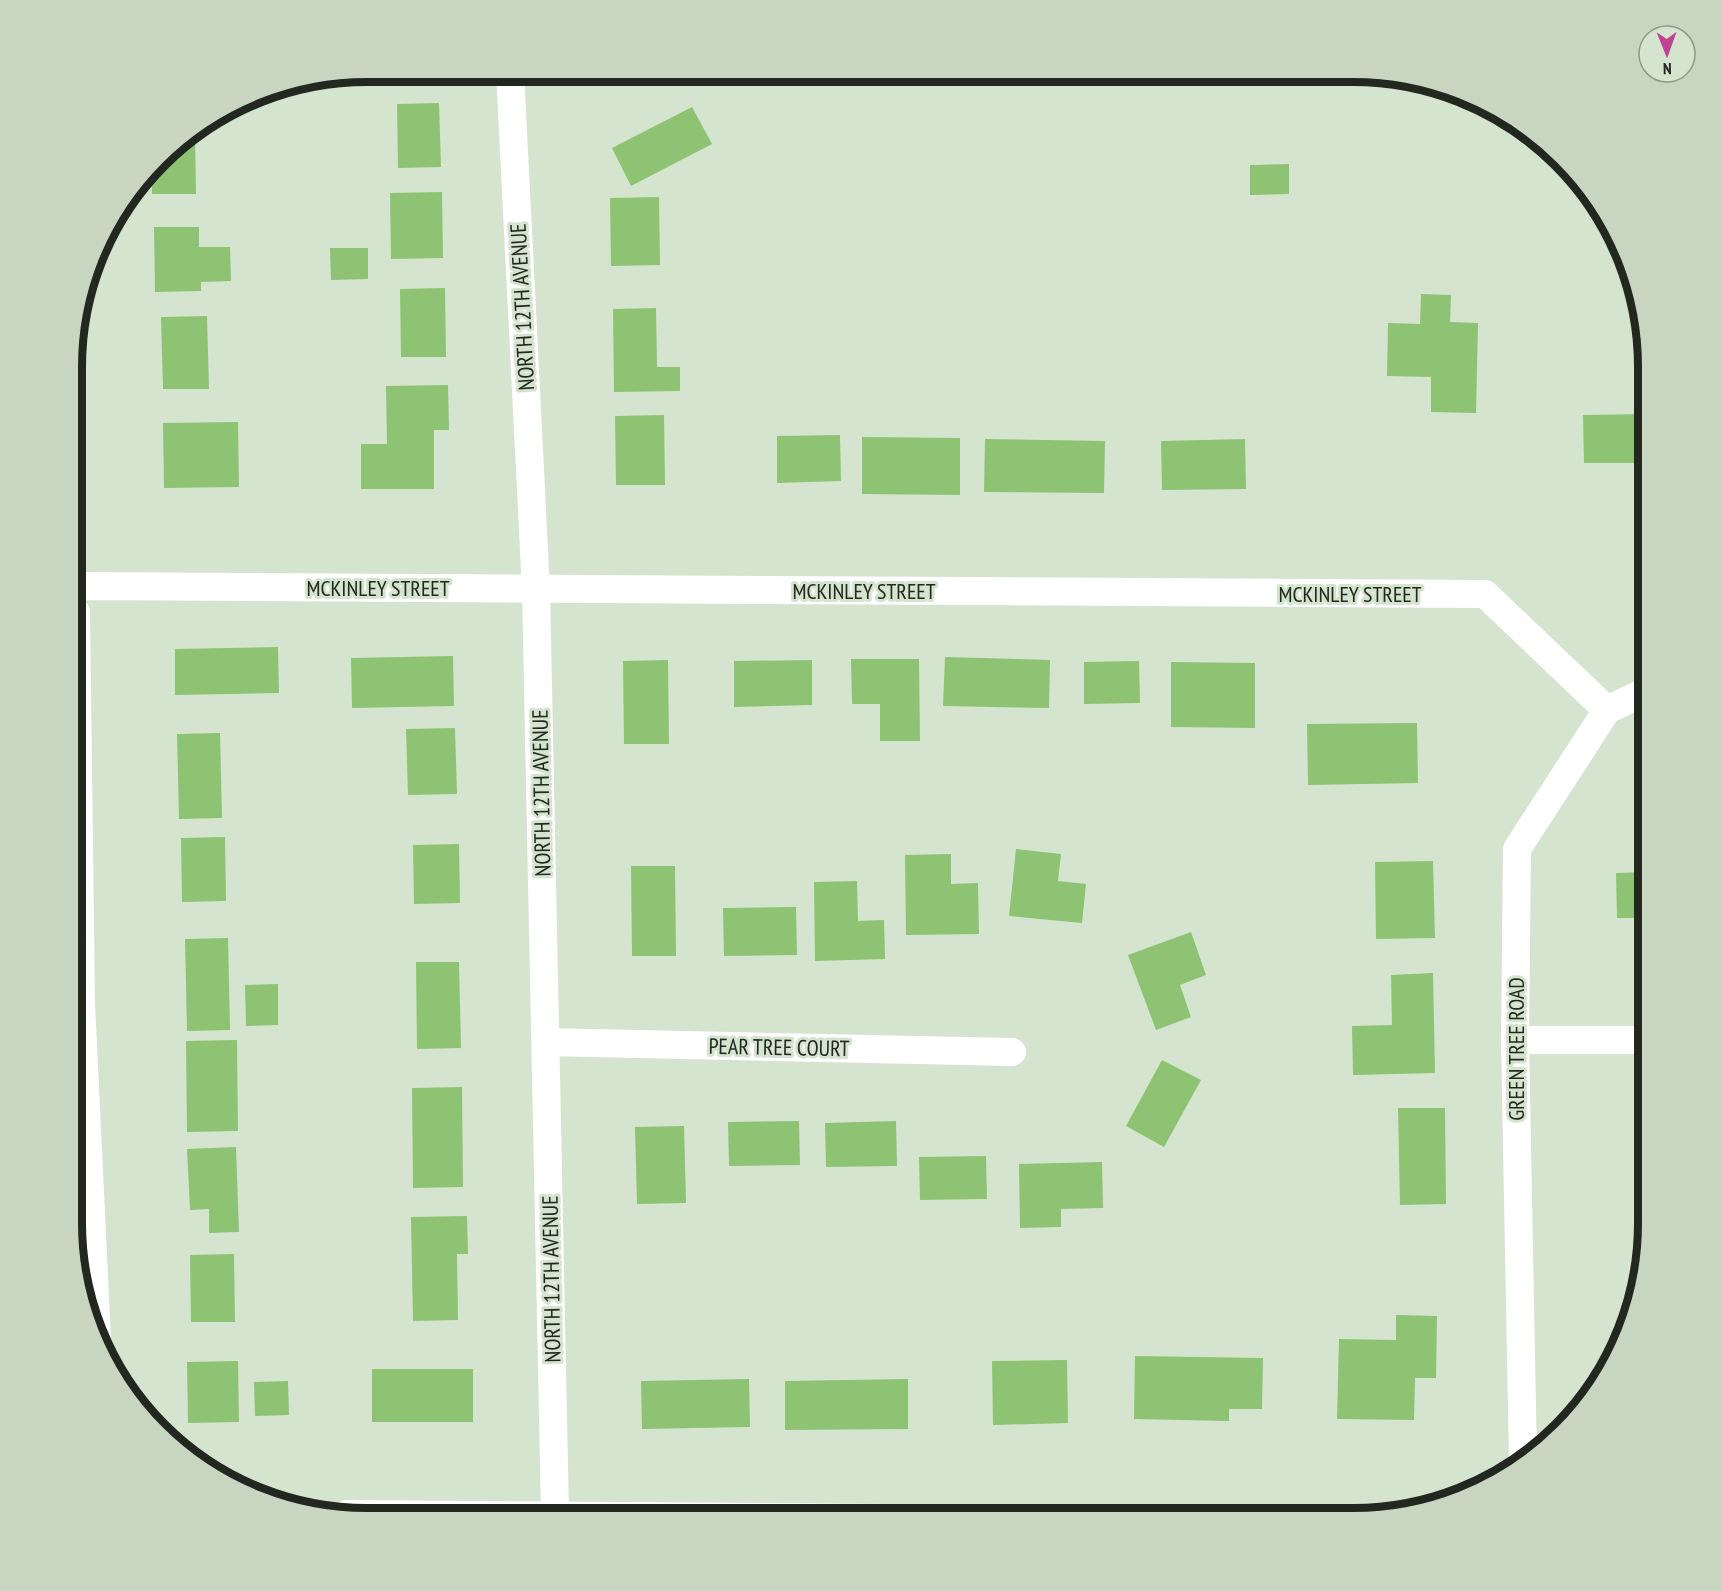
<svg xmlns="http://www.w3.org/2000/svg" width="1721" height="1591" viewBox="0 0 1721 1591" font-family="'PT Sans Narrow',sans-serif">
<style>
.building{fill:#8ec373}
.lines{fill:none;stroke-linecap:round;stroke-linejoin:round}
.street{stroke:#fff;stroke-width:28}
.labels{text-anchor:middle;stroke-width:6;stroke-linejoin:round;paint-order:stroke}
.street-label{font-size:22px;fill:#222820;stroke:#d5e4cf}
.rim{fill:none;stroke:#222820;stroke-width:8}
</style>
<rect width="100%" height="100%" fill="#d5e4cf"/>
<path class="building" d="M383,72H435V77L383,78Z
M439,103L441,167L398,168L397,104Z
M692,107L712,144L631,186L612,148Z
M195,133L196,194H152V171L173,145Z
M1289,164V194L1250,195V165Z
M442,192L443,258L391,259L390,193Z
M659,197L660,265L611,266L610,198Z
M154,227H199V247H230L231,281L201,282V291L155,292Z
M330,248H368V279L331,280Z
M445,288L446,357H401L400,289Z
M1421,294L1451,295L1450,322L1478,323L1476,413L1431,412V377L1387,376L1388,323L1420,324Z
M656,308L657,367H680V391L614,392L613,309Z
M207,316L209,389H163L161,317Z
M448,385L449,430H434V489H361V444H387L386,386Z
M1648,414V463H1584L1583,415Z
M664,415L665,485H616L615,416Z
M238,422L239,487L164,488L163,423Z
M840,435L841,481L777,483V436Z
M862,437L960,438V495L862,494Z
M985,439L1105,441L1104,493L984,492Z
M1245,439L1246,489L1162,490L1161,441Z
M278,647L279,693L175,695V649Z
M453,656L454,706L352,708L351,658Z
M945,657L1050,660L1049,708L943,706Z
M851,659H919L920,741H880V704H852Z
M668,660L669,744H624L623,661Z
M812,660V705L734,707V661Z
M1139,661L1140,703L1084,704V662Z
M1171,662L1255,663V728L1171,727Z
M1417,723L1418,783L1308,785L1307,724Z
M455,728L457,794L408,795L406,729Z
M220,733L222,818L179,819L177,734Z
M225,837L226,901L182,902L181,838Z
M459,844L460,903L414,904L413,845Z
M1016,849L1061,854L1058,881L1086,884L1082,923L1009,916Z
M951,854V884L978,883L979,934L906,935L905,855Z
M1433,861L1435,938L1376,939L1375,862Z
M631,866H675L676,956H632Z
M1649,872V918H1617L1616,873Z
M857,881L858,921L884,920L885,959L815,961L814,882Z
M796,907L797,955L724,956L723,908Z
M1191,932L1206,975L1180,985L1191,1017L1156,1030L1128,955Z
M228,938L230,1030L187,1031L185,939Z
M416,962H459L461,1048L417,1049Z
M1433,973L1435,1073L1353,1075L1352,1026L1392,1025L1391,975Z
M278,984V1025L246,1026L245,985Z
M237,1040L238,1131L187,1132L186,1041Z
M1162,1060L1201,1080L1164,1147L1126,1126Z
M462,1087L463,1187L413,1188L412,1088Z
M1398,1108H1445L1446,1204L1400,1205Z
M799,1121L800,1165L729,1166L728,1122Z
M896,1121L897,1166L826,1167L825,1123Z
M1639,1125H1649V1169H1640Z
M684,1126L686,1203L637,1204L635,1127Z
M236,1147L239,1232L209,1233V1209L190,1210L187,1149Z
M986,1156L987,1199L920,1200L919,1157Z
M1102,1162L1103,1208L1061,1209V1227L1020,1228L1019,1164Z
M467,1216L468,1254H457L458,1320L413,1321L411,1217Z
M234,1254L235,1322H191L190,1255Z
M1396,1315L1437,1316L1436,1378H1415L1414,1420L1337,1419L1339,1339L1396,1340Z
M1135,1356L1263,1358L1262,1409H1229V1421L1134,1419Z
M1067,1360L1068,1423L993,1425L992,1361Z
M238,1361L239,1422L188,1423L187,1362Z
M372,1369H473V1422H372Z
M749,1379L750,1427L642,1429L641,1381Z
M908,1379V1429L785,1430V1381Z
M288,1381L289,1415L255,1416L254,1382Z"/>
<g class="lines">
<path class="street" d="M510,72L536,589L555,1514
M76,586L1485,594L1607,710
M76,612L81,1004L97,1340
M1515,1040H1649
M546,1042L1012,1052
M1523,1461L1515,1040L1517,849L1607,710L1649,690
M347,1514L1019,1519"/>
</g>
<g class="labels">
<g class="street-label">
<text transform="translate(522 307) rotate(-93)" y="8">NORTH 12TH AVENUE</text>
<text x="378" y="596">MCKINLEY STREET</text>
<text x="864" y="599">MCKINLEY STREET</text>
<text x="1350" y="602">MCKINLEY STREET</text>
<text transform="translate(541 793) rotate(-91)" y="8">NORTH 12TH AVENUE</text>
<text transform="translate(779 1047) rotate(1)" y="8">PEAR TREE COURT</text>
<text transform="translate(1516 1049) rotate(-90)" y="8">GREEN TREE ROAD</text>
<text transform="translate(551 1279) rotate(-91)" y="8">NORTH 12TH AVENUE</text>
</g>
</g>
<path d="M0 0H1721V1591H0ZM367 82H1353A285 285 0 0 1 1638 367V1223A285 285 0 0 1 1353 1508H367A285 285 0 0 1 82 1223V367A285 285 0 0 1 367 82Z" fill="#c7d5c1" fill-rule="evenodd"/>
<path class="rim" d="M367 82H1353A285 285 0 0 1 1638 367V1223A285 285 0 0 1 1353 1508H367A285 285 0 0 1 82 1223V367A285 285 0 0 1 367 82Z"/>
<g transform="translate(1667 54) rotate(179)"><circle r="28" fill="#d5e4cf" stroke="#8d9989" stroke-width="1.5"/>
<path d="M0-4.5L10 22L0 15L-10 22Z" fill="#c04391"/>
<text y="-9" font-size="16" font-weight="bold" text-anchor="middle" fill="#222820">N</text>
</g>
</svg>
